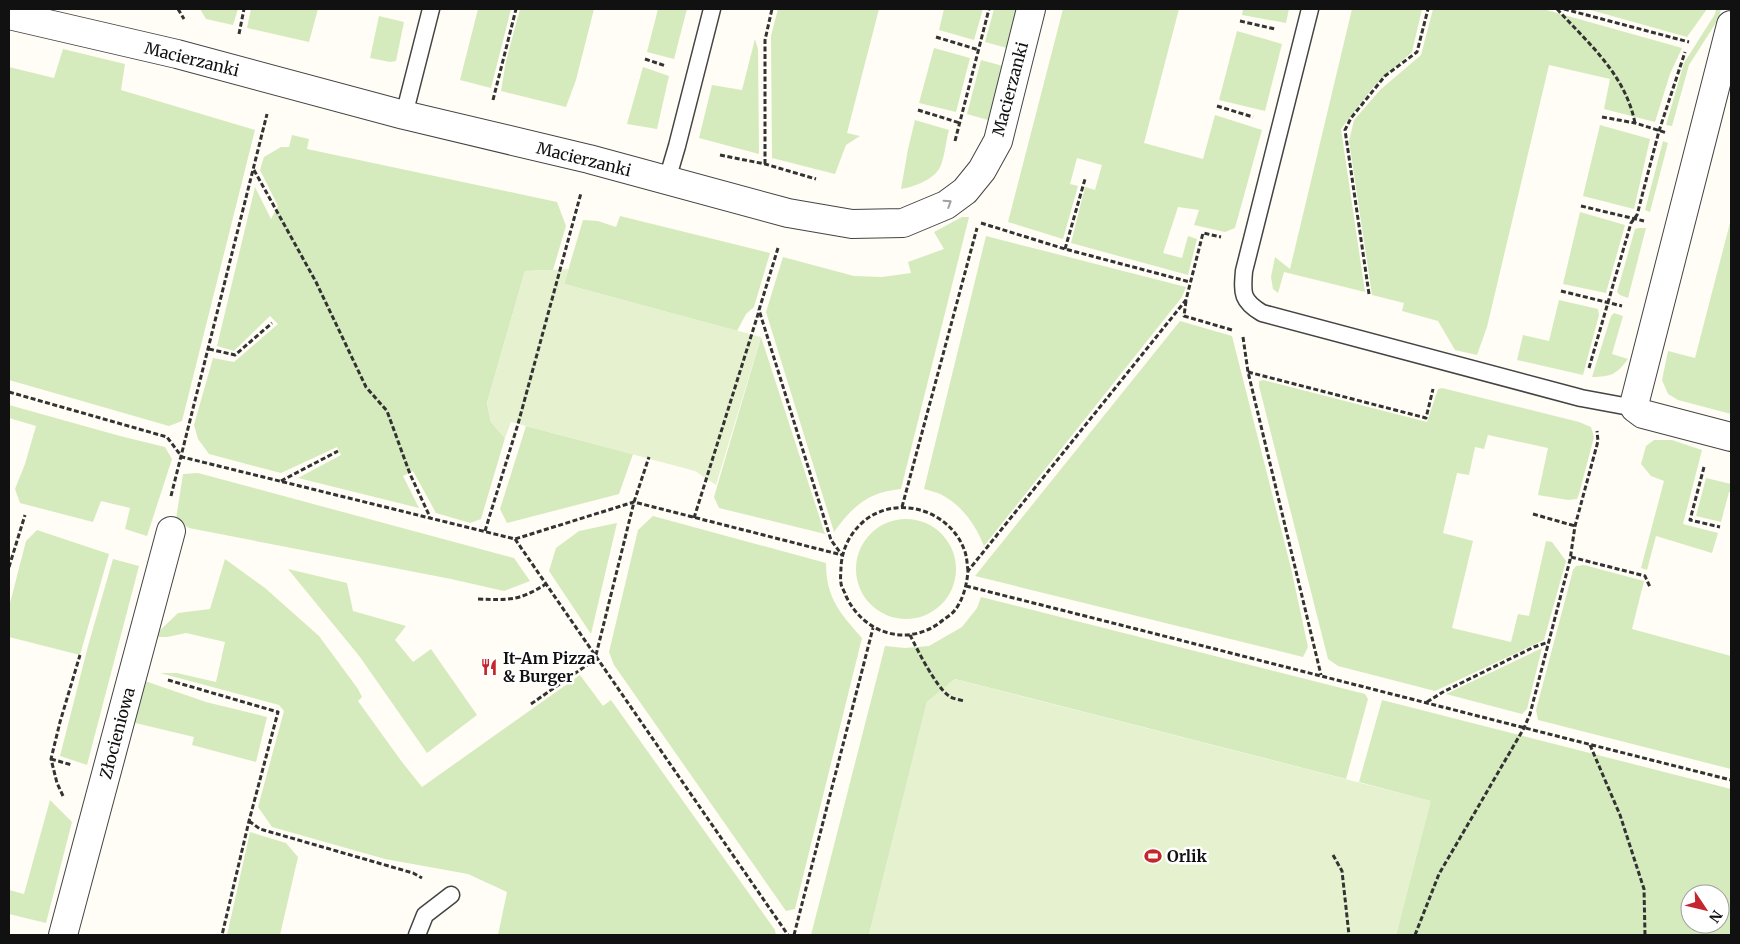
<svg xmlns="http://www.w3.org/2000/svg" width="1740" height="944" viewBox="0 0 1740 944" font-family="Merriweather,serif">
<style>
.green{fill:#d5ebbd;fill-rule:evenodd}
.pitch{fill:#e6f2cf}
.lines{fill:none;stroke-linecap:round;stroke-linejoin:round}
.service-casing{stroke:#444;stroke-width:19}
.minor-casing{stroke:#444;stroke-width:30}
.path{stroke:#333;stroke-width:3;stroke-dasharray:5 2.5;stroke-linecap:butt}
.service{stroke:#fff;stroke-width:16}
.minor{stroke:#fff;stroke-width:28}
.oneway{stroke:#a0a0a0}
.labels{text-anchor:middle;stroke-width:5;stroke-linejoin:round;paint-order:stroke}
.street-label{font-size:16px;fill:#111;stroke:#fff}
.poi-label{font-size:16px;font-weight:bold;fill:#111;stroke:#fff;text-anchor:start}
</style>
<rect width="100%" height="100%" fill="#fffdf5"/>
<path class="green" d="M200,9H238L233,25L206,19Z
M251,9H318L309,42L247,28Z
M478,9H511L491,88L460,80Z
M520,9H594L576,80L566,107L501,91L506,61Z
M658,9H687L674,59L647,52Z
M778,9H879L847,133L860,136L846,145L835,174L772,158L771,36Z
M944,9H983L974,40L939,30Z
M994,9H1018L1007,48L985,42Z
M1063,9H1179L1144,143L1203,159L1215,115L1262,130L1235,228L1225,232L1194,225L1199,210L1178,207L1163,253L1182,258L1188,236L1197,239L1188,275L1071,243L1085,187L1095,190L1102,165L1077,158L1070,184L1078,186L1063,239L1008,222Z
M1243,9H1289L1286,23L1242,15Z
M1352,9H1422L1412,52L1374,86L1341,129L1365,292L1284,272L1278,293L1273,289L1271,277L1275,257L1290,269Z
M1433,9H1543L1682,48L1670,74L1655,122L1604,109L1610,79L1549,65L1487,327L1477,355L1455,350L1438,321L1402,311L1404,303L1372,295L1349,141L1354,120L1380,90L1421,55Z
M1587,9H1707L1687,37Z
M1716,9H1721L1719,18L1689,65L1672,126L1666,125L1684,63L1715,14Z
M379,16L404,22L396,61L390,62L370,58Z
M1237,31L1282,44L1265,111L1219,100Z
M755,39L758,49L759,154L699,138L712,85L742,90Z
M934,48L970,58L956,112L919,103Z
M63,49L125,64L121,90L255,130L182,421L169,426L9,380V67L54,78Z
M981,60L1003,66L988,120L967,114Z
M643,67L669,76L657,129L627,124Z
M915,120L949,130C946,141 945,154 941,165C936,179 914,187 901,189L908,149Z
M1600,125L1650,139L1634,209L1583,196Z
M292,135L309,139L307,149L557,202L566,226L553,270L525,271L487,403L491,422L505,438L481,519L470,523L436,513L413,471L403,476L419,508L298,478L341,455L337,447L281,473L209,454L198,439L194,425L213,358L234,362L278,324L270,316L234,351L217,346L255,187L271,219L278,206L260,170L264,157L281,147H289Z
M1663,141L1668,143L1650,212L1645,210Z
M1580,212L1625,225L1606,293L1563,284Z
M620,216L770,253L754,307L746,314L737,331L564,284L583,220L598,221L616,227Z
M962,217H969L901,489C868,492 853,506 834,532L766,312L783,257L854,276L882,277L911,273L908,262L944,249L934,232Z
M1731,219V414L1678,400L1668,394L1662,380L1668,351L1695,358Z
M1639,228H1646L1628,298L1620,295L1617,292L1635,229Z
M986,236L1186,287L1182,297L984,546C976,526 963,506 942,495C937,492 930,491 924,489Z
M1559,300L1598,309L1599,315L1583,375L1517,360L1523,335L1549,341Z
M1614,313L1623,316L1612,354L1628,359C1617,374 1611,377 1592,377L1611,316Z
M1180,321L1232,336L1291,568L1308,647L1303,657L975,576Z
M761,337L825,534L719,508L714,497Z
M1263,380L1427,422L1438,389L1442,388L1579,422L1591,427L1594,437L1579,494L1577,499L1568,500L1538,495L1548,448L1488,435L1484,449L1475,447L1469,475L1457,473L1443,533L1473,541L1452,628L1511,642L1518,614L1529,616L1546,541L1552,542L1566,561L1544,640L1435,691L1338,666L1328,659L1259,386V381Z
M9,405L120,436L165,447L172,459L147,536L125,529L130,508L101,501L93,522L20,503L15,489L25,464L36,426L9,418Z
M526,426L633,454L619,494L507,523L500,509Z
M1654,440H1672L1702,450L1683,524L1718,533L1712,553L1656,536L1647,570L1641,568L1664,481L1651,476L1641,464L1646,446Z
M198,473L514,558L530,581L504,591L451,579L189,528L176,519L183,474Z
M1706,478L1731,484V492H1729L1721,522L1696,516Z
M653,516L826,563C826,598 840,613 862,638L795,909L786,911L614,665L609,652L638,530Z
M856 569a50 50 0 1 1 100 0a50 50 0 1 1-100 0Z
M617,523L591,634L549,571L556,548L579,531Z
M37,530L109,554L80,655L9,637V607L26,541Z
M113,559L139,566L87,765L60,756L88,646Z
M225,559L265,588L319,636L358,689L362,697L358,701L402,762L422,787L580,675L603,706L611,700L775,930L776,935H498L507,892L468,874L385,859L272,827L258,807L284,711L279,705L160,673H177L216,682L225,642L186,633L167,637H153L178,613L210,609Z
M1584,565L1644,581L1632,629L1731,656V769L1538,720L1536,710L1573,570L1576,566Z
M288,569L347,583L353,611L406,626L395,640L413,662L431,649L477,715L427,753L360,657Z
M981,597L1365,694L1368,699L1346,779L955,679L927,702L869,935H811L885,646L905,648L929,646L962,627L977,608Z
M1542,648L1527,709L1522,714L1446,694Z
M142,680L206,702L267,717L256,762L192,745L194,737L131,722Z
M1382,700L1731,789V935H1396L1430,801L1359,782ZM1690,894H1720V924H1690Z
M50,800L72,822L46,923L9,914V890L24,894Z
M250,832L286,843L298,857L280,935H227Z"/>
<path class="pitch" d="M569,269L564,284L761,337L716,485L695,471L511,422L505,438L491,422L487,403L525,271Z
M955,679L1431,801L1396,935H869L927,702Z"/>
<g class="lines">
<g class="service-casing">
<path id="service" d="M1310,9L1244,271C1242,294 1242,301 1262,313L1581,398L1635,408
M404,115L431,9
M667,180L677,146L712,9
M417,935L425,915L451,895"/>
</g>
<g class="minor-casing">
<path id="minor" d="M9,15L177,54L404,115L589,159L788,213L852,224L903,223L946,205L965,191L982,170L998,141L1031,9
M1731,25L1635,401V408L1643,414L1731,437
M63,935L171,531"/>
</g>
<path class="path" d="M178,9L184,19
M1557,9C1589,44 1625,74 1635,123
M1564,9L1689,42
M1240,21L1275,29
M239,34L244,9
M936,37L979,50
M645,59L666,66
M493,100L516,9
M1217,106L1253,117
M918,110L960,123
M1602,117L1635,123L1667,133
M955,141L989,9
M720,155L765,164L816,179
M765,164V40L772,9
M254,170L316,282L366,387L387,411L410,474L430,517
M1581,206L1644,221
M981,223L1065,249L1190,282
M778,248L759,310L831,540L842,555
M1065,249L1085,179
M1561,291L1622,306
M1369,294L1345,130L1351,118L1385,76L1417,52L1428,9
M1186,301L1184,316L1232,330
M1243,337L1248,372L1321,675
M209,349L235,355L272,323
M1589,368L1631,223L1637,215L1659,131L1685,52
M1248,372L1426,418L1433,389
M9,392L167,437L182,457L515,539L634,502L842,555
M1704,467L1690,520L1720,527
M281,481L338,451
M171,496L267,114
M902,507L977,228
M1533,514L1575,526
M694,518L759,311
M485,531L518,424L581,193
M515,539L788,935
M1571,557L1645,576L1650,587
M9,567L25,515
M968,571C967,564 967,556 964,549C949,510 897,494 864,521C850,533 842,549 841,567C841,572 840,578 841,583C841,587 845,592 846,596C864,635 910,648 943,620C947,617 952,614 955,610C963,600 967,584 968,571L1186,300L1203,233L1221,237
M966,586C1221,650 1476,716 1731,780
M478,599C510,600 519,601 546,584
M910,635C918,651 936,687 949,696C953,699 960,700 965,701
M596,655L634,502L649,457
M168,680L278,712L249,821L222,935
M1427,702L1443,692L1534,647L1549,642
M531,704L597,658
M1590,745L1620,815L1644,889L1645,935
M51,759L72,765
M63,796L57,783L51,759L60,722L80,655
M249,821L260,829L413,873L422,878
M1333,855L1342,871L1349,935
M794,935L873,628
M1415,935L1439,874L1524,728L1530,714L1570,560L1575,526L1598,441L1597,431"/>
<use href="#service" class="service"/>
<use href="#minor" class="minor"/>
</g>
<defs><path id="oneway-chevron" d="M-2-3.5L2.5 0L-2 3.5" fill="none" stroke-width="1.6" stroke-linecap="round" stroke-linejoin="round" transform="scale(1.25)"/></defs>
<use class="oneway" href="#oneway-chevron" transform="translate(948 203) rotate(-33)"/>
<defs>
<g id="restaurant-bare" transform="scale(1.35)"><path d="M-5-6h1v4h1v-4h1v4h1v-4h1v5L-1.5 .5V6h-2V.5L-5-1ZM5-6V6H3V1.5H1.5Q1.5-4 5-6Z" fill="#c4262e" stroke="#fff" stroke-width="2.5" paint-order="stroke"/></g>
<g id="stadium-bare" transform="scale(1.35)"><path d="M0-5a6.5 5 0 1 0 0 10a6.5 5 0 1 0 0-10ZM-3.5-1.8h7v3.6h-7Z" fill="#c4262e" stroke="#fff" stroke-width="2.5" paint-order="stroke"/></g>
</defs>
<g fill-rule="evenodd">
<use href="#restaurant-bare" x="489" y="667"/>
<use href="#stadium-bare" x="1153" y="856"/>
</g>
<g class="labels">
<g class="street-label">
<text transform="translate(192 59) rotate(14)" y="6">Macierzanki</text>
<text transform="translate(1010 89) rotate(-75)" y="6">Macierzanki</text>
<text transform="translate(584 159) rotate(14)" y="6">Macierzanki</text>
<text transform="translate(117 733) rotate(-75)" y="6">Złocieniowa</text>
</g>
<g class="poi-label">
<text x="503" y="664">It-Am Pizza<tspan x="503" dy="18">&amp; Burger</tspan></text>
<text x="1167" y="862">Orlik</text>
</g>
</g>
<rect width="1740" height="944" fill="none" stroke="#111111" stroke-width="20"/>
<g transform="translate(1705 909) rotate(125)"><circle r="24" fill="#ffffff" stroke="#a0a0a0"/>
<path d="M0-4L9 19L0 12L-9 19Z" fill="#c4262e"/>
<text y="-8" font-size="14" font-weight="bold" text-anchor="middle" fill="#111111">N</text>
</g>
</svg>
